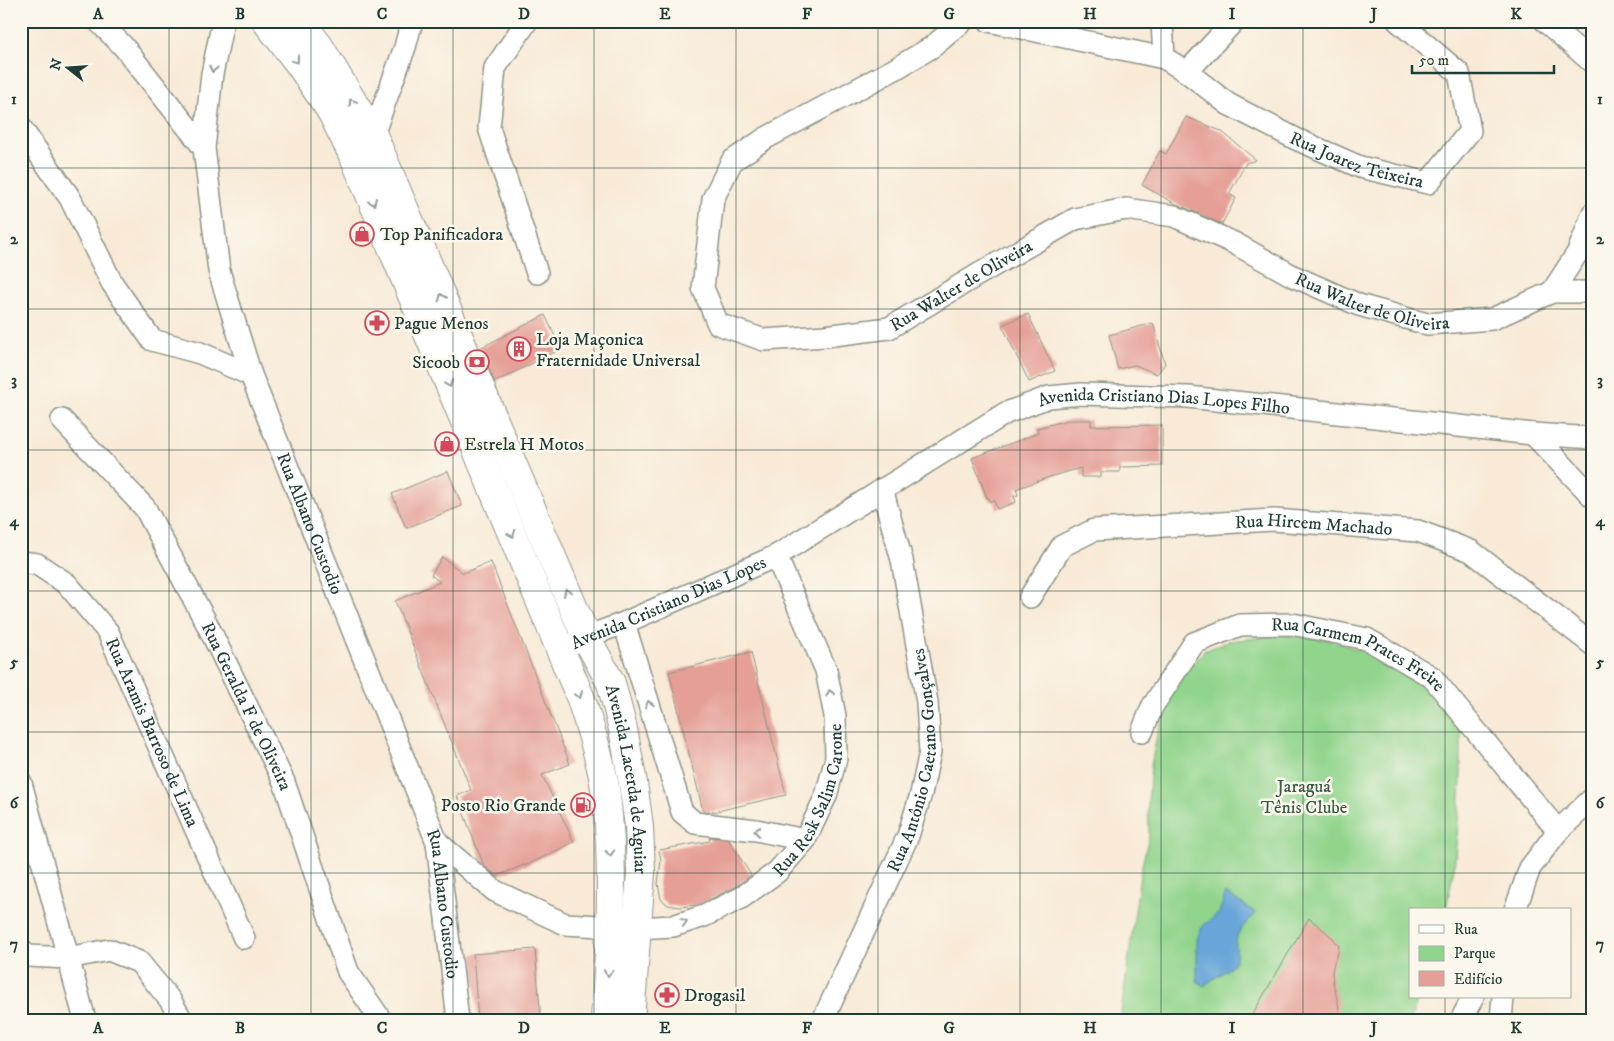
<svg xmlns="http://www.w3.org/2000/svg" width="1614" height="1041" viewBox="0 0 1614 1041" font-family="'IM FELL DW Pica',serif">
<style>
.green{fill:#91d48c;stroke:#588860}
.water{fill:#67a5d9;stroke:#437186}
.building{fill:#e59f96}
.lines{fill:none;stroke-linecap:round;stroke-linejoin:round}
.minor-casing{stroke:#8c9486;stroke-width:24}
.major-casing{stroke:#8c9486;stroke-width:30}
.minor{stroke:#fff;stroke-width:21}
.major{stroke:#fff;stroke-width:28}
.oneway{stroke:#8f9e9a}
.grid{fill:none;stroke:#1f3d34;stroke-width:1;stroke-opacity:0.55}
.labels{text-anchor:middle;stroke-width:5;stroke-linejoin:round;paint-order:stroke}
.street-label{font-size:18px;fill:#1f3d34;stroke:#fbf7ec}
.poi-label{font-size:18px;fill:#1f3d34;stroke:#fbf7ec;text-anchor:start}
.park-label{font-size:18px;fill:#365b46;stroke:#fbf7ec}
.neatline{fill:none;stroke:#1f3d34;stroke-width:2}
.grid-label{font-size:16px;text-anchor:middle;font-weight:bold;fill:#1f3d34}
</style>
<rect width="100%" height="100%" fill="#fbf7ec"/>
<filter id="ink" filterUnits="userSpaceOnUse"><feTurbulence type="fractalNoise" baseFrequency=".02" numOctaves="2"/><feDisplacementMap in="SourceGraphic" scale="10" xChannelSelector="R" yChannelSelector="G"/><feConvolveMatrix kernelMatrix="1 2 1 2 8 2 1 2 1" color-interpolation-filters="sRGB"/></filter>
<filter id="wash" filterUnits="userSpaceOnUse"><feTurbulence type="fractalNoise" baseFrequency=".0096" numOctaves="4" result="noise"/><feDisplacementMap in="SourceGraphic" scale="20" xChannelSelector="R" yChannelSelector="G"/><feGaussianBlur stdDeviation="1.12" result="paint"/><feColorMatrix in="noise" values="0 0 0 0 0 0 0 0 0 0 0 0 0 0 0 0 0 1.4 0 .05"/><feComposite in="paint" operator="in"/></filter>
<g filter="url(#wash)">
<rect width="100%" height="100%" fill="#f8ead7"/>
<path class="green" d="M1281,635L1330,640L1367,653L1422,684L1442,701L1461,724V785L1457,836L1454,868L1446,910H1410V997H1419L1410,1020H1120L1140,875L1149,835L1148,802L1151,765L1157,735L1169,699L1185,673L1204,651L1229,641Z"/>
<path class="water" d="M1226,893L1256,913C1249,922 1238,928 1236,941C1235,948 1238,955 1235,961C1230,970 1212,979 1204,986L1197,981V939L1202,927L1219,913Z"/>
<g id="blocks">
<path class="building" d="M1186,117L1221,131L1256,160L1246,163L1229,194L1236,198L1222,224L1174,203L1142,185L1160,151L1166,154Z
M1028,314L1055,371L1029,382L1002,325Z
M545,315L561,349L495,382L480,348Z
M1153,323L1165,364L1157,374L1135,365L1118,369L1109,335Z
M1068,420H1091V426L1162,425V466L1120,467V472H1101V477H1081V468L1049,477L1016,489L1018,495L1014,496L1016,502L997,509L994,500L990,502L989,498H987L972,458L1038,433L1037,428Z
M448,471L462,506L406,528L392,494Z
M442,557L463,573L491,562L570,764L542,775L574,842L525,866L524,865L497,876L484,866L457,796L471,790L395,601L440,582L431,575Z
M751,652L786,795L713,812L703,811L669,672Z
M709,837L728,839L751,875L735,887L698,905L680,907L668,905L661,899L658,884L661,860L659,850L710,841Z
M1309,918L1333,938L1339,946L1338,953L1334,962L1332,972L1333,982L1338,1003L1339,1011L1336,1020H1249Z
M535,949L541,1020H478L473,954Z"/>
</g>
</g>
<g filter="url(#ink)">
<use href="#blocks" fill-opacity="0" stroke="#8c9486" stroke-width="1"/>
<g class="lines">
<g class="minor-casing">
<g id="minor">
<path d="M98,21L123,46L204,148"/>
<path id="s1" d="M223,21L212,74L204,148L219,271L251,375L437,842L458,1020"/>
<path d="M527,21L495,68L489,128L537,273"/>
<path id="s2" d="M963,21L932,47L895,69L766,138L732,161L713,199L703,288L718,324L764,340L825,336L889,328L979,274L1075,219L1126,209L1174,216L1234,243L1293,276L1359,305L1427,324L1492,319L1552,292H1593"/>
<path id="s3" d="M989,21L1164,58L1187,72L1228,104L1296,139L1360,167L1428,183L1470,131L1459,73L1398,21"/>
<path d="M1162,21L1164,58"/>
<path d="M1545,21L1593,63"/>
<path d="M1187,72L1234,21"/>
<path d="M21,128L70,198L112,283L152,340L200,353L251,375"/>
<path d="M373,135L405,47L412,21"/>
<path d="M1552,292L1578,252L1593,213"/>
<path id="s4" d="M62,420L145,508L207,624L284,782L348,972L381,1020"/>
<path d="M1533,434L1593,497"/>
<path id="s5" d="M21,562L37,564L67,584L108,632L244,938"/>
<path id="s6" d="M1030,597L1062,546L1094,530L1274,520L1418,531L1471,551L1593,645"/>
<path d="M624,623L682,812L695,823L756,830L805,840"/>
<path id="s7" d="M572,644L586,637L624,623L776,556L1006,413L1049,397L1081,394L1188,397L1533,434L1593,438"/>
<path id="s8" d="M1142,732L1152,707L1194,643L1240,625L1292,624L1367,639L1432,677L1558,831"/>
<path d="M21,783L85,1020"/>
<path id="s9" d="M437,842L495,891L565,924L636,928L673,926L704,916L741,898L777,872L805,840L826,796L836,758L835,716L826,670L776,556"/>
<path d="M1515,910L1530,868L1558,831L1593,798"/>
<path d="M21,950L28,956L68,958L109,950L139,962L170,1000L182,1020"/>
<path id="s10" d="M823,1020L908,836L921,794L930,752L927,702L902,560L882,489"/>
<path d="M1461,1020L1473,997"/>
<path d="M1501,1020L1503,997"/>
</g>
</g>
<g class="major-casing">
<g id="major">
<path d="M266,21L300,65L331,111L355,159L581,699C591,731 602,763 606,795C615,870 610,945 605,1020"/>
<path id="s11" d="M300,21L319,46L373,135L586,637L611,683L623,729L633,783L639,826L641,872L630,1020"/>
</g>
</g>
<use href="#minor" class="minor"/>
<use href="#major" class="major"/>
</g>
<defs><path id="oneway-chevron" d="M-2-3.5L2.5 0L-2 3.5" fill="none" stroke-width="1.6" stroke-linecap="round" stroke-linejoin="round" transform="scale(1.25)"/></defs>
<g class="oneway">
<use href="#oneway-chevron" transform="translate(296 60) rotate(53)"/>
<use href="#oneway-chevron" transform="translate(213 69) rotate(101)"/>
<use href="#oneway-chevron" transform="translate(352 102) rotate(-121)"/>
<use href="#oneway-chevron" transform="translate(373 202) rotate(67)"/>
<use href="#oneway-chevron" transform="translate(442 297) rotate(-113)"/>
<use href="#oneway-chevron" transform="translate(449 384) rotate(67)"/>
<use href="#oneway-chevron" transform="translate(512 534) rotate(67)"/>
<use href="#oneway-chevron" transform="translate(567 592) rotate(-113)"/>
<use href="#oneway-chevron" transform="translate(830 693) rotate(-102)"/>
<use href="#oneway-chevron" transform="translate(579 695) rotate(68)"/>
<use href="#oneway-chevron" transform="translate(649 704) rotate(-107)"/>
<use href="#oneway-chevron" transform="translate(757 831) rotate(-171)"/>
<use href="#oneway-chevron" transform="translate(610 853) rotate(87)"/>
<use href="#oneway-chevron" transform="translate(684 922) rotate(-18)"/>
<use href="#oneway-chevron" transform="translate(608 973) rotate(94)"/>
</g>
</g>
<path class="grid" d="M169,21V1020M311,21V1020M453,21V1020M594,21V1020M736,21V1020M878,21V1020M1020,21V1020M1161,21V1020M1303,21V1020M1445,21V910M21,168H1593M21,309H1593M21,450H1593M21,591H1593M21,732H1593M21,873H1593M1445,997V1020"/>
<defs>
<g id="shop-ring" transform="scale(1.25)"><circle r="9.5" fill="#fbf7ec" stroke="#d1495b" stroke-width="1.5"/><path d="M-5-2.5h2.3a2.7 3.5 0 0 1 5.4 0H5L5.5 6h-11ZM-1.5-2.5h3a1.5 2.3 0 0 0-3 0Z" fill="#d1495b"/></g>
<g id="pharmacy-ring" transform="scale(1.25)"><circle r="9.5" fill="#fbf7ec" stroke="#d1495b" stroke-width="1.5"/><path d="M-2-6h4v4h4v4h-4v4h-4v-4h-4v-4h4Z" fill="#d1495b"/></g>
<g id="building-ring" transform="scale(1.25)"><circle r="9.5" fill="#fbf7ec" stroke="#d1495b" stroke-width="1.5"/><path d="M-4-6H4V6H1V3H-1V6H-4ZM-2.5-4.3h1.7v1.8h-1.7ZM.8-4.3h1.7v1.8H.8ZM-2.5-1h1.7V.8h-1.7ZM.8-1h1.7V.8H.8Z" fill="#d1495b"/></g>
<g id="bank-ring" transform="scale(1.25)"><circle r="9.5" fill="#fbf7ec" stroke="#d1495b" stroke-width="1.5"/><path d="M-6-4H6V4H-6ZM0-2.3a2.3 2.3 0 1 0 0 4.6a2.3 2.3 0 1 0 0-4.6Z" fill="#d1495b"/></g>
<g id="fuel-ring" transform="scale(1.25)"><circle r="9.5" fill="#fbf7ec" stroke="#d1495b" stroke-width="1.5"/><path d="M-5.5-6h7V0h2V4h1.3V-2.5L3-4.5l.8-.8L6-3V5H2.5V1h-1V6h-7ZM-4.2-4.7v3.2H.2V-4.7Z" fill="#d1495b"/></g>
</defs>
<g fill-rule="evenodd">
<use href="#shop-ring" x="362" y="234"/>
<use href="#pharmacy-ring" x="377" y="323"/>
<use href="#building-ring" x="519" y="349"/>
<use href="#bank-ring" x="477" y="362"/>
<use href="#shop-ring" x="447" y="444"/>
<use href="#fuel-ring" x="583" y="805"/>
<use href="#pharmacy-ring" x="667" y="995"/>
</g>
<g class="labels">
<g class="street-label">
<text dy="6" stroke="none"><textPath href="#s3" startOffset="399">Rua Joarez Teixeira</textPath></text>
<text dy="6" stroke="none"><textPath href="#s2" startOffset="700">Rua Walter de Oliveira</textPath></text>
<text dy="6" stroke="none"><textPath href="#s2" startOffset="1150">Rua Walter de Oliveira</textPath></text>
<text dy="6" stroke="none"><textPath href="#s7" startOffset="654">Avenida Cristiano Dias Lopes Filho</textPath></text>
<text dy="6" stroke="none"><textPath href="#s1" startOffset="521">Rua Albano Custodio</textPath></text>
<text dy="6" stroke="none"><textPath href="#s6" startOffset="316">Rua Hircem Machado</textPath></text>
<text dy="6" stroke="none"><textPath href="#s7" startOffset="105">Avenida Cristiano Dias Lopes</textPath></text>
<text dy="6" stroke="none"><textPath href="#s8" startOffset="278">Rua Carmem Prates Freire</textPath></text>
<text dy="6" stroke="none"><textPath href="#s4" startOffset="344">Rua Geralda F de Oliveira</textPath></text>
<text dy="6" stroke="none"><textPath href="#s5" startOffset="225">Rua Aramis Barroso de Lima</textPath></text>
<text dy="6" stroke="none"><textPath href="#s10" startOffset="279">Rua Antônio Caetano Gonçalves</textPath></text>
<text dy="6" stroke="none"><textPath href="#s11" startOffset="831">Avenida Lacerda de Aguiar</textPath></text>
<text dy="6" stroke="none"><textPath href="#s9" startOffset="461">Rua Resk Salim Carone</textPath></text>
<text dy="6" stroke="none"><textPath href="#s1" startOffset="926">Rua Albano Custodio</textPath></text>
</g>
<g class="poi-label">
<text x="380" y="240">Top Panificadora</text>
<text x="394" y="329">Pague Menos</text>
<text x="536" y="345">Loja Maçonica<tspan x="536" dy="21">Fraternidade Universal</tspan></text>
<text x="460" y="368" text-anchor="end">Sicoob</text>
<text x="464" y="450">Estrela H Motos</text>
<text x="566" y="811" text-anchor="end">Posto Rio Grande</text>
<text x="684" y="1001">Drogasil</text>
</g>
<g class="park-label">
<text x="1304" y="792">Jaraguá<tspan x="1304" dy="21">Tênis Clube</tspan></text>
</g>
</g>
<rect width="1614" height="1041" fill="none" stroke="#fbf7ec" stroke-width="55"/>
<rect x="1409" y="908" width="162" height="90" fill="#fbf7ec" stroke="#a3ada2"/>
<rect x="1419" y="925" width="25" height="8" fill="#ffffff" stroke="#a3ada2"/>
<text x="1454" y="934" font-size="15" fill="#1f3d34">Rua</text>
<rect x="1419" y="946" width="25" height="15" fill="#91d48c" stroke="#a3ada2"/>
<text x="1454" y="958" font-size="15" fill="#1f3d34">Parque</text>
<rect x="1419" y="971" width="25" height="15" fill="#e59f96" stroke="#a3ada2"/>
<text x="1454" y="984" font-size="15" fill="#1f3d34">Edifício</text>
<g transform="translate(68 68) rotate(287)" stroke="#fbf7ec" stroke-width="4" paint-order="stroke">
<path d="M0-4L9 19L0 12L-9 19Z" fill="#1f3d34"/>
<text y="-8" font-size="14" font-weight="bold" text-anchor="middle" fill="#1f3d34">N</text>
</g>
<path d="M1412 65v8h142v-8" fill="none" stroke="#1f3d34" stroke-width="2.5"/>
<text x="1419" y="65" font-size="15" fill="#1f3d34" stroke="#fbf7ec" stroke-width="4" paint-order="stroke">50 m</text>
<rect x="28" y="28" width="1558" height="986" class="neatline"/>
<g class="grid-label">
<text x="98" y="19">A</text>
<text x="240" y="19">B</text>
<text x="382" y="19">C</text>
<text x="524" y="19">D</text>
<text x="665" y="19">E</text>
<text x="807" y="19">F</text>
<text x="949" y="19">G</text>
<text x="1090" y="19">H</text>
<text x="1232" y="19">I</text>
<text x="1374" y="19">J</text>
<text x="1516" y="19">K</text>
<text x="14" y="104">1</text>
<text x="1600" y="104">1</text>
<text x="14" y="244">2</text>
<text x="1600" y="244">2</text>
<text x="14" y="385">3</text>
<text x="1600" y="385">3</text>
<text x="14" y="526">4</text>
<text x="1600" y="526">4</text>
<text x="14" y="667">5</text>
<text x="1600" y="667">5</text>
<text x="14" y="808">6</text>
<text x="1600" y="808">6</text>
<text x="14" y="949">7</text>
<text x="1600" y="949">7</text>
<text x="98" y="1033">A</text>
<text x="240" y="1033">B</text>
<text x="382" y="1033">C</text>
<text x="524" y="1033">D</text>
<text x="665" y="1033">E</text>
<text x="807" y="1033">F</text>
<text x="949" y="1033">G</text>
<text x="1090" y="1033">H</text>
<text x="1232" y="1033">I</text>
<text x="1374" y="1033">J</text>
<text x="1516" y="1033">K</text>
</g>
</svg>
